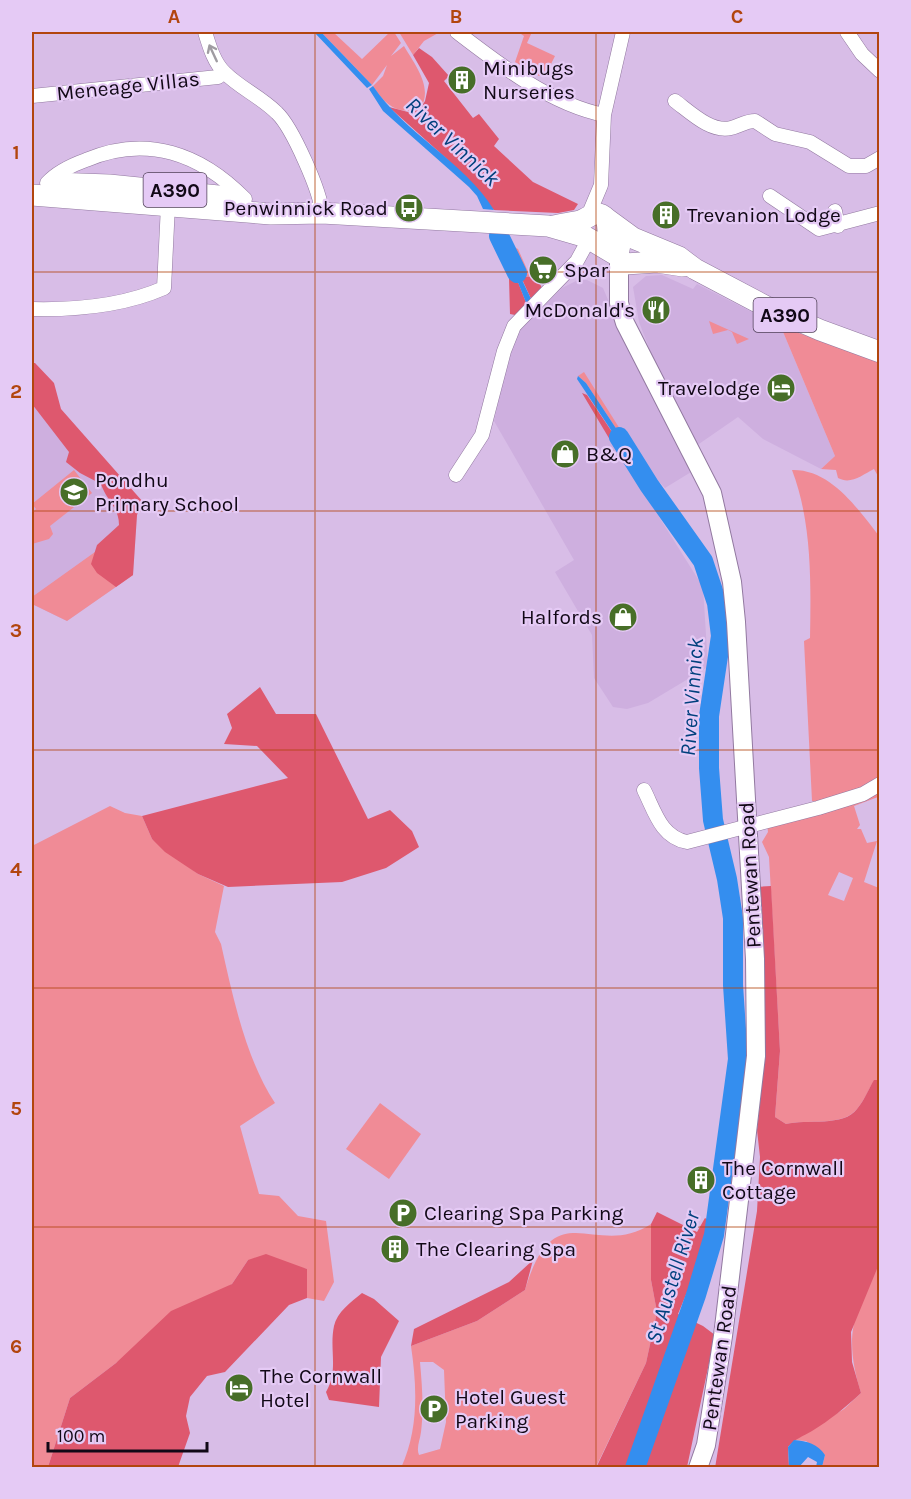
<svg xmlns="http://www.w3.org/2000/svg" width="911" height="1499" viewBox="0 0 911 1499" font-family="Karla,sans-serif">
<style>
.built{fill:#ceafdf}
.green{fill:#f08b96;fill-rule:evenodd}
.forest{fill:#de586e}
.water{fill:#348eef}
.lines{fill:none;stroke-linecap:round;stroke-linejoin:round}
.river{stroke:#348eef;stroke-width:20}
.minor-casing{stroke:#9279a0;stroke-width:15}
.major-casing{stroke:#9279a0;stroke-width:20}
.highway-casing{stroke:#9279a0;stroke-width:22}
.minor{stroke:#fff;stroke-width:14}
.major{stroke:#fff;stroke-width:18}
.highway{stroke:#fff;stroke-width:21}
.oneway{stroke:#a09ca2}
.grid{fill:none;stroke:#b2450e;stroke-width:1.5;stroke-opacity:0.55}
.labels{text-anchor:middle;stroke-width:4.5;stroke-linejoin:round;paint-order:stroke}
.shield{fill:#e5caf5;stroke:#514259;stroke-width:1.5}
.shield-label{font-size:20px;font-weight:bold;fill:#110816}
.poi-label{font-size:21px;fill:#110816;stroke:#e5caf5;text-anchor:start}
.street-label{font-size:21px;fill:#110816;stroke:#e5caf5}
.water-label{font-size:22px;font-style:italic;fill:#00407d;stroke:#e5caf5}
.neatline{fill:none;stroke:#b2450e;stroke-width:2}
.grid-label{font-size:20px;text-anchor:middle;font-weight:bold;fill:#b2450e}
</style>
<rect width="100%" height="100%" fill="#d8bde7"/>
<path class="built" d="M662,275L693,289L697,284L781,327L835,456L821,469L763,439L738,417L696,446L663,384L639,322L633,287L646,276Z
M578,280H587L603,288L614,314L696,469L665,488L654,476L639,485L703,587L708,667L648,703L627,709L613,707L594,678L592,635L555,572L574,560L494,421L513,337L562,288Z
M32,394L137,515L133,575L67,621L32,604Z"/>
<path class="green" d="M321,32H333L362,59L390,32H394L401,43L391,56L404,46C415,65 434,88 420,109C397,115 385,105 373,86L383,76L387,65L372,85Z
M399,32H440L424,41L413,55Z
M518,32H532L527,43L555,56L545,76H539L515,62L524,36Z
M512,246L518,249L530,276L521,277L507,248Z
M709,321L749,339L737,344L732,332L728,330L713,334Z
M781,327L879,360V478L874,469C862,475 851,485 838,478L836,470L821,469L835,456Z
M584,372L637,456L635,457L586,383L578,376Z
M74,470L92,493L50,526L53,534L49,539L32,544V513L36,509L32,504Z
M792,470C831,469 858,509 879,536V780C861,792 834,806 812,801L804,641L810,638C811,583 812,522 792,470Z
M95,552L133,575L67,621L32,604V597Z
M879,788V800L878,797L854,806L860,825L857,829H861L867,843L877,841L864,882L879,888V1080L874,1081C868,1090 864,1101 857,1109C843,1127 806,1119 786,1124L775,1117L780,1051L769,857L762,842L768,832L767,824ZM839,872L853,878L844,901L828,895Z
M110,806L125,813L142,816L152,839L198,874L224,886L215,932L221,944C233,997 245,1057 275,1103L240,1126L259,1194L279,1196L298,1216L326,1221L334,1282L324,1301L307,1298V1269L248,1260L232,1284L116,1363L70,1398L48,1467L32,1468V846Z
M380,1103L421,1134L389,1179L346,1149Z
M651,1224V1280L657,1312L646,1363L596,1467L401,1468C419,1429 417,1387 411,1346L477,1321L525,1290C555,1189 595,1261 651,1224ZM420,1362H433L444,1370L446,1422L440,1449L419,1455C416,1448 420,1440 421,1432C424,1409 422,1385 420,1362Z
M879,1264V1467H822L825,1455L806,1441L794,1440L844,1409L861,1393C844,1337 852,1315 879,1264Z"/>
<path class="forest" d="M419,48L432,57L449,76L444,81L473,118L479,114L499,139L494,146L533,182L578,204L574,210L558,213L494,210L448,160L389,107L408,112L420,109L425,101L429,83L413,55Z
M536,276L542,288L532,301L521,277Z
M516,277L527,305L515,315L510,314L509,278Z
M32,363H35L54,383L61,409L143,502L137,515L133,575L116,587L97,573L91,564L97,545L119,525C119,507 106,500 101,484L80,473L66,462L69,452L32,404Z
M582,393L587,395L631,460L625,465Z
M260,687L276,714H316L368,819L390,810L412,831L419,847L386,868L342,882L228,887L198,874L165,852L152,839L142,816L288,778L257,746L224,744L232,728L227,714Z
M771,886L780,1051L775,1117L786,1124C806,1119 844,1127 857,1109C864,1101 868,1090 874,1080H879V1264L851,1332L852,1362L861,1393C846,1407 830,1420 812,1431C802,1437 796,1438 788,1447L789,1467L715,1468L757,1211L760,1157L757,1130L761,1093L756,887Z
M657,1212L697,1232L705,1218L711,1222L702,1256L678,1314L703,1326L715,1335L687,1467L596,1468L646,1363L657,1312L651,1280V1224Z
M266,1254L307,1269V1298L289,1305L225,1372L207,1376L190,1397L186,1416L190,1433L178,1467H48L70,1398L116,1363L171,1311L232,1284L248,1260Z
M533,1260L525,1290L477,1321L411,1346L414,1329L509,1282Z
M362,1293L374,1299L399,1321L381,1357L379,1407L329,1400L326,1392C339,1370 329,1350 334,1326C337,1312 351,1302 362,1293Z"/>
<path class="water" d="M314,32H321L372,85L367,88Z
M373,86C405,134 464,161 494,210L483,209L477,196L469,187L383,111L369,89Z
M507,248L532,301L527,305L505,250Z
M578,376L586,383L635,457L631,460L577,379Z
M794,1440C807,1441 818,1444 825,1455L822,1467H816L817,1462L808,1457L799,1467H789L788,1447Z"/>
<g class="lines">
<path class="river" d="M499,236L517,273
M619,437L649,485L703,561L717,603L721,636L709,716V768L713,820L727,879L733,918V985L738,1059L714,1235L696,1295L635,1468"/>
<g class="minor-casing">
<path id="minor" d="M205,32C209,45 214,63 225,73C240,88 261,97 277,113C292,127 321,192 322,213
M457,32C500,65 550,104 604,115
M847,32L862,54L880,71
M32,96L218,77L224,72
M675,101C690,112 711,133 731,128C739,126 746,121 755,121L775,134L810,142L849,166H866L880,158
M47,183C57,172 72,165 86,160C147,134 201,154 245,199
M770,196L819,229L880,213
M835,211L838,226
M588,216L601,185L604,115L623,32
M32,309C76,310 123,306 164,288L168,205
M456,475L482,435L504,351L514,326L577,261L589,239
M644,790C655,812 661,837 687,842L818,808L863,794L880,784"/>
</g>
<g class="major-casing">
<path id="major" d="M619,258V303L625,323L712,493L732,582L736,622L755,959L756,1056L723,1336L706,1445L698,1468"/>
</g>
<g class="highway-casing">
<path id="highway" d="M53,183L109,185L228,197
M32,195L271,214L322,213L548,226L586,237L618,256
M607,219L633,238L679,257L695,269L765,306L820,330L880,352
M554,226C562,224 571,223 580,221C591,217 596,208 607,219L608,231
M620,244L618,256L625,264L657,262L683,266"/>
</g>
<use href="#minor" class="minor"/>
<use href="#major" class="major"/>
<use href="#highway" class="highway"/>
</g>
<defs><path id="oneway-shaft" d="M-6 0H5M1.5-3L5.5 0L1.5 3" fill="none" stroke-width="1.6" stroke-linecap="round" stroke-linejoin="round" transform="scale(1.5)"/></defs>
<use class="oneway" href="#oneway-shaft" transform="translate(213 53) rotate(-115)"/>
<path class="grid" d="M315,32V1468M596,32V1468M32,272H880M32,511H880M32,750H880M32,988H880M32,1227H880"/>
<defs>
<g id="building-disc" transform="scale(1.5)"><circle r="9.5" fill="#476e28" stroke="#e5caf5"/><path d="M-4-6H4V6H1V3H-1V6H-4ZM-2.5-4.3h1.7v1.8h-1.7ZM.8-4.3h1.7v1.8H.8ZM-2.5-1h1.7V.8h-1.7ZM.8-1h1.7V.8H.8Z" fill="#fff"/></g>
<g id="bus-disc" transform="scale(1.5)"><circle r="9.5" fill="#476e28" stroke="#e5caf5"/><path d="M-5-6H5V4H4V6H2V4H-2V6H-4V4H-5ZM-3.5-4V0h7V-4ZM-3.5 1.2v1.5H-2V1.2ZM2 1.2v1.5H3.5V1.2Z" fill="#fff"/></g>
<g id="supermarket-disc" transform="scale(1.5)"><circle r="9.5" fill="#476e28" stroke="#e5caf5"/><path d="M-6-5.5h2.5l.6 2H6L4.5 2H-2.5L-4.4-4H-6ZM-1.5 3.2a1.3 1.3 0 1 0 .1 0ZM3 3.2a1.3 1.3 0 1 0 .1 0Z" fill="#fff"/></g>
<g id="restaurant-disc" transform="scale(1.5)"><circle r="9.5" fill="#476e28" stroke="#e5caf5"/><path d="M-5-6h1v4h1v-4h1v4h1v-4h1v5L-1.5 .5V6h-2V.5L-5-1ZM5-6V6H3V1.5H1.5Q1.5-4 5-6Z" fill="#fff"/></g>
<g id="hotel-disc" transform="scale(1.5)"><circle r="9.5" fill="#476e28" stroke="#e5caf5"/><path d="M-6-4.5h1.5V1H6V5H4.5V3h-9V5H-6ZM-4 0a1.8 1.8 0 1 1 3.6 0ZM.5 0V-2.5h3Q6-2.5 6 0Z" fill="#fff"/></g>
<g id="shop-disc" transform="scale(1.5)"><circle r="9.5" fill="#476e28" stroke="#e5caf5"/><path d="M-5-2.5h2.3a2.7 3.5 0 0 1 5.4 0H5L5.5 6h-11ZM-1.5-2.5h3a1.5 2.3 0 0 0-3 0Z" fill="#fff"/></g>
<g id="school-disc" transform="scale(1.5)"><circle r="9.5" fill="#476e28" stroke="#e5caf5"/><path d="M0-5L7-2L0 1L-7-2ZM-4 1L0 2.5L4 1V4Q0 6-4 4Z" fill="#fff"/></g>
<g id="parking-disc" transform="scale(1.5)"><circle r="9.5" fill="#476e28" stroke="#e5caf5"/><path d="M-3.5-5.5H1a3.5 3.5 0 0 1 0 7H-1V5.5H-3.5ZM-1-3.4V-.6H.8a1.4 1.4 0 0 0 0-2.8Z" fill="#fff"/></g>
</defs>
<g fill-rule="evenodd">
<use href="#building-disc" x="462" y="80"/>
<use href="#bus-disc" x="409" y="208"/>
<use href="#building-disc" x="666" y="215"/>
<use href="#supermarket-disc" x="543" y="270"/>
<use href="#restaurant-disc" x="656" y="310"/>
<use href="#hotel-disc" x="781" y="388"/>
<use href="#shop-disc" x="565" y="454"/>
<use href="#school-disc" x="74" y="492"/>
<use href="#shop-disc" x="623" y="617"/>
<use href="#building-disc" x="701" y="1180"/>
<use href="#parking-disc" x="403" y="1213"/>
<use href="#building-disc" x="395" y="1249"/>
<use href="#hotel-disc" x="239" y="1388"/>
<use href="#parking-disc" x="434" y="1409"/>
</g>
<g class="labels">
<g class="shield">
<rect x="143.5" y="173" width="63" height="34" rx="4.5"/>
<rect x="753.5" y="298" width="63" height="34" rx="4.5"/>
</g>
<g class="shield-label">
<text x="175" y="197">A390</text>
<text x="785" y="322">A390</text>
</g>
<g class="poi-label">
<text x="483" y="75">Minibugs<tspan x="483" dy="24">Nurseries</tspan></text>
<text x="388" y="215" text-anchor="end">Penwinnick Road</text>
<text x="687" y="222">Trevanion Lodge</text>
<text x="564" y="277">Spar</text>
<text x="635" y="317" text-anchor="end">McDonald's</text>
<text x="760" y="395" text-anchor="end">Travelodge</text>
<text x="586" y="461">B&amp;Q</text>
<text x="95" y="487">Pondhu<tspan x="95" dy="24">Primary School</tspan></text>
<text x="602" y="624" text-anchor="end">Halfords</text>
<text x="722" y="1175">The Cornwall<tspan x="722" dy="24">Cottage</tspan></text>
<text x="424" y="1220">Clearing Spa Parking</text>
<text x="416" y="1256">The Clearing Spa</text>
<text x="260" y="1383">The Cornwall<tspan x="260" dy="24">Hotel</tspan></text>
<text x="455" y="1404">Hotel Guest<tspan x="455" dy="24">Parking</tspan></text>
</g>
<g class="street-label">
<text transform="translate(128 86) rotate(-6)" y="7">Meneage Villas</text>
<text transform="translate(750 875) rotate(-93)" y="7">Pentewan Road</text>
<text transform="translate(719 1358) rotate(-82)" y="7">Pentewan Road</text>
</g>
<g class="water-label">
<text transform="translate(453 141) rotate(43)" y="8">River Vinnick</text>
<text transform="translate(691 697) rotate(-86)" y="8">River Vinnick</text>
<text transform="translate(672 1277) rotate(-73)" y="8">St Austell River</text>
</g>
</g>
<rect width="911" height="1499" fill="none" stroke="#e5caf5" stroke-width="66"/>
<path d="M48 1442v9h159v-9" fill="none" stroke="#110816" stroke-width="3"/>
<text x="57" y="1442" font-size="18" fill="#110816" stroke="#e5caf5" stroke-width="4.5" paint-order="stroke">100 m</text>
<rect x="33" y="33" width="845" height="1433" class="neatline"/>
<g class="grid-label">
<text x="174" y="23">A</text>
<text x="456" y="23">B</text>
<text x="737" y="23">C</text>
<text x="16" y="159">1</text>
<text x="16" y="398">2</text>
<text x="16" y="637">3</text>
<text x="16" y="876">4</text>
<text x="16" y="1115">5</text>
<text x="16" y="1353">6</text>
</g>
</svg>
